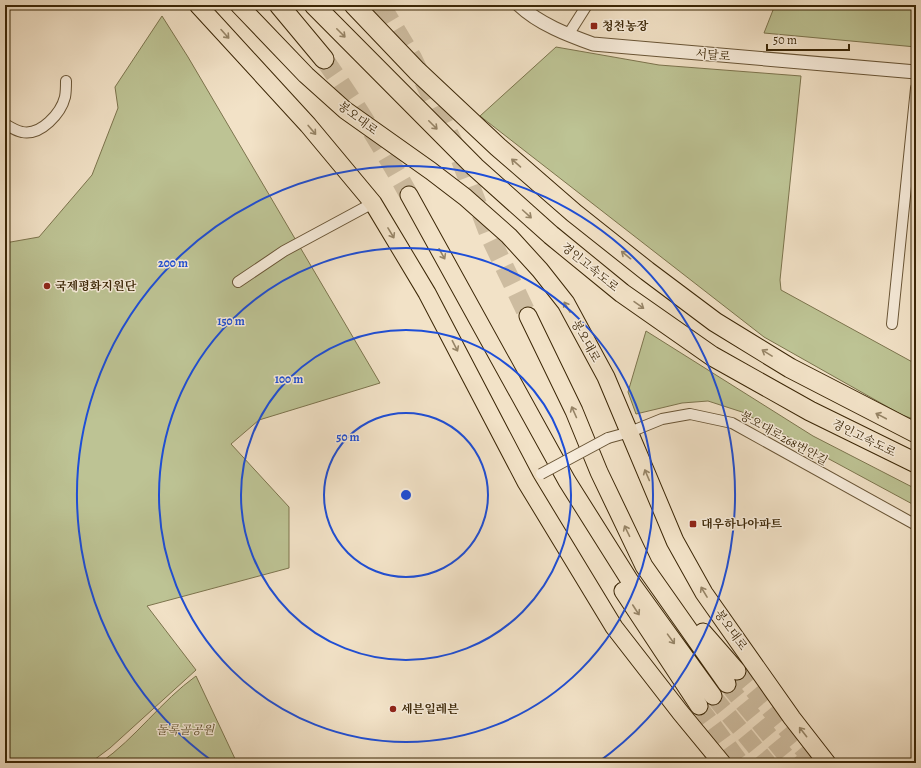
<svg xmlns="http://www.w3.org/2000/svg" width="921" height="768" viewBox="0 0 921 768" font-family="Alegreya,'Noto Serif KR',serif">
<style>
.green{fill:#bdc394;stroke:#7c744d}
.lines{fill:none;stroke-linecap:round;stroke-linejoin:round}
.trunk-tunnel{stroke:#cdbca0;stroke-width:17;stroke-dasharray:17 8;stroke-linecap:butt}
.motorway-tunnel{stroke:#cdbca0;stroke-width:19;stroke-dasharray:19 10;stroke-linecap:butt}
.minor-casing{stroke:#695536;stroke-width:12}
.tertiary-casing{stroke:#695536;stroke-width:15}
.primary-casing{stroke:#3b2606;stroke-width:19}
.trunk-casing{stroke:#3b2606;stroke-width:19}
.motorway-casing{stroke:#3b2606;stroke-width:21}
.minor{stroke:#f7ecdb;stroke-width:10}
.tertiary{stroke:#f7ecdb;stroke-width:13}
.primary{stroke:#f2e2c7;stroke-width:17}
.trunk{stroke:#f2e2c7;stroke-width:17}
.motorway{stroke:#f2e2c7;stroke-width:19}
.minor-bridge-casing{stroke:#695536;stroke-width:12;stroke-linecap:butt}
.minor-bridge{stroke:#f7ecdb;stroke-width:10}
.oneway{stroke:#968466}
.ring{fill:none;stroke:#1d4ed8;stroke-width:2}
.poi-dot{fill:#8f2418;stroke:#f7ecdb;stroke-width:1.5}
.labels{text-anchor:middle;stroke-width:3;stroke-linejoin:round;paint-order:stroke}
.poi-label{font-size:12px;font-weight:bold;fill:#3b2606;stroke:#f7ecdb;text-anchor:start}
.street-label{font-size:12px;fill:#3b2606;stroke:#f7ecdb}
.park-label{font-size:12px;font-style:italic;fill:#5c4d2a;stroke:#f7ecdb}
.centre{fill:#1d4ed8;stroke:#f7ecdb;stroke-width:2}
.ring-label{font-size:12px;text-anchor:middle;font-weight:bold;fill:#1d4ed8;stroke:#f7ecdb;stroke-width:3;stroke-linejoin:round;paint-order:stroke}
</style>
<rect width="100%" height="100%" fill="#f2e2c7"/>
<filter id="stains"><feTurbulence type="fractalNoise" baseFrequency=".005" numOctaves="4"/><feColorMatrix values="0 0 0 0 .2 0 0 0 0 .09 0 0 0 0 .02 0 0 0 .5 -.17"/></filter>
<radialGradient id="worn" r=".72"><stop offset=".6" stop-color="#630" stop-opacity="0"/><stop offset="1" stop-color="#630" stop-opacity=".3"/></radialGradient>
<path class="green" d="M775,5H916V47L764,33Z
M162,16L188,57L380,383L259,420L231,444L289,507V568L147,606L196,670L110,748L90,763H5V243L39,237L92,175L118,108L115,87Z
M556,47L659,65L801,76L780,280L781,290L916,364V420L902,415L764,337L480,116Z
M646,331L813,436L916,489V506L742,412L708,401L682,403L636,414L628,392Z
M196,676L237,763H100C136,738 161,701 196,676Z"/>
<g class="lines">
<path class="trunk-tunnel" d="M737,671L814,763
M727,684L792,763
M713,696L768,763
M699,706L741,763"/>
<path class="motorway-tunnel" d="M381,5L412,57L456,148L490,237L528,316
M324,59C355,103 383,148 409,195"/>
<g class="minor-casing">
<path id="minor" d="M568,35L587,5
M5,124C10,127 16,131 22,132C41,136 61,113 65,97C66,92 66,86 66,81
M238,282L284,251L373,203
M892,324L916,88
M608,438L630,432L662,419L690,414L732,423L916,525"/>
</g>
<g class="tertiary-casing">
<path id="tertiary" d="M519,5C539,24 568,35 593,44L916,72"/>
</g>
<g class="primary-casing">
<path id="primary" d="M198,5L308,125L373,203L427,293L526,482L614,627L680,712L722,763
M239,5L306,75L345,110L431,171L465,197L509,236L540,270L566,303L606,377L675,541L704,593L792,718L827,763"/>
</g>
<g class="trunk-casing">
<path id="trunk" d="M409,195L567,481L630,581L713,696
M528,316L574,411L599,472L644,566L727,684
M623,591L699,706
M703,632L737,671"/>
</g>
<g class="motorway-casing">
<path id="motorway" d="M279,5L324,59
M314,5L475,167L551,235L622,293L712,356L810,411L916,463
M354,5L417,71L498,147L574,213L647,271L715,322L790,368L916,433"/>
</g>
<use href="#minor" class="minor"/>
<use href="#tertiary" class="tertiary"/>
<use href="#primary" class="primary"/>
<use href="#trunk" class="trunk"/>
<use href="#motorway" class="motorway"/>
<g class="minor-bridge-casing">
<path id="minor-bridge" d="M541,474L608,438"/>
</g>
<use href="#minor-bridge" class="minor-bridge"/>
</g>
<defs><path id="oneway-shaft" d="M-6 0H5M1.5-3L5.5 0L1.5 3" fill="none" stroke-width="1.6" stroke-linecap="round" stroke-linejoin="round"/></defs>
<g class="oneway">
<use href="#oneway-shaft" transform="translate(341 33) rotate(45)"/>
<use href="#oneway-shaft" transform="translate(225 34) rotate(48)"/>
<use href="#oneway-shaft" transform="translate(433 125) rotate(45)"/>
<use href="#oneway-shaft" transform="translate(312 130) rotate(50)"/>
<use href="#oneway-shaft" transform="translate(516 163) rotate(-139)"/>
<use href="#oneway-shaft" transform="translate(527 214) rotate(42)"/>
<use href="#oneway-shaft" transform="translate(391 233) rotate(59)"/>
<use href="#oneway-shaft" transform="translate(442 254) rotate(61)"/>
<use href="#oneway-shaft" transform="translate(626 255) rotate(-141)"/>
<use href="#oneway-shaft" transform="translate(639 305) rotate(35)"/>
<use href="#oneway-shaft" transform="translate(567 307) rotate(-120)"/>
<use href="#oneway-shaft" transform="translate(455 346) rotate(63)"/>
<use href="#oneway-shaft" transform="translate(767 353) rotate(-148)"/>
<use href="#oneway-shaft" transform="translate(574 412) rotate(-114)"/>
<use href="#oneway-shaft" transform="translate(881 416) rotate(-152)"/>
<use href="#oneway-shaft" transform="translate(647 475) rotate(-113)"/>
<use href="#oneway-shaft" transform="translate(627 531) rotate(-116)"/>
<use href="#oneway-shaft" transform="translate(704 592) rotate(-121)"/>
<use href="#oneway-shaft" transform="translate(636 610) rotate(57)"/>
<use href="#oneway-shaft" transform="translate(671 639) rotate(54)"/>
<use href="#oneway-shaft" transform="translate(803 732) rotate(-128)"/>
</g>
<g class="ring">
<circle cx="406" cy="495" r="82"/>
<circle cx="406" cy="495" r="165"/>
<circle cx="406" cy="495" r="247"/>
<path d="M215 763A329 329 0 1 1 597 763"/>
</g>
<g class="poi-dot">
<rect x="590" y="22" width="8" height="8" rx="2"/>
<circle cx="47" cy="286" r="4"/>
<rect x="689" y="520" width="8" height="8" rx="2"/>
<circle cx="393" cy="709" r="4"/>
</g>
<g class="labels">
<g class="poi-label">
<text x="602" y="30">청천농장</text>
<text x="55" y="290">국제평화지원단</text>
<text x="701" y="528">대우하나아파트</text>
<text x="401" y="713">세븐일레븐</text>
</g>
<g class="street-label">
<text transform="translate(713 55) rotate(5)" y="4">서달로</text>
<text transform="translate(358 118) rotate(37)" y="4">봉오대로</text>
<text transform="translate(590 267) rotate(39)" y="4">경인고속도로</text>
<text transform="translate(586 341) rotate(61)" y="4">봉오대로</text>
<text transform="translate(784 438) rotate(29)" y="4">봉오대로268번안길</text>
<text transform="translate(864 438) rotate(26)" y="4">경인고속도로</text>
<text transform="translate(731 630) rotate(54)" y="4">봉오대로</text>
</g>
<g class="park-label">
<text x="185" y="734">돌록골공원</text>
</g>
</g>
<circle cx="406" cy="495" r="6" class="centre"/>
<g class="ring-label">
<text x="173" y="267">200 m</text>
<text x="231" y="325">150 m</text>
<text x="289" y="383">100 m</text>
<text x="348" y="441">50 m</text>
</g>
<rect width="921" height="768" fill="none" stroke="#f2e2c7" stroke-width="20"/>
<rect x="6" y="6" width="909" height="756" fill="none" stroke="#3b2606" stroke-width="2"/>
<rect x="10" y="10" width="901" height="748" fill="none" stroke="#3b2606"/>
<path d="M767 44v6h82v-6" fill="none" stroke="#3b2606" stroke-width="2"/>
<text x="773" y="44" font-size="12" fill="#3b2606" stroke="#f7ecdb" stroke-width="3" paint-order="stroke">50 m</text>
<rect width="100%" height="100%" filter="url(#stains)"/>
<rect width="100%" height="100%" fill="url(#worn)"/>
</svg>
